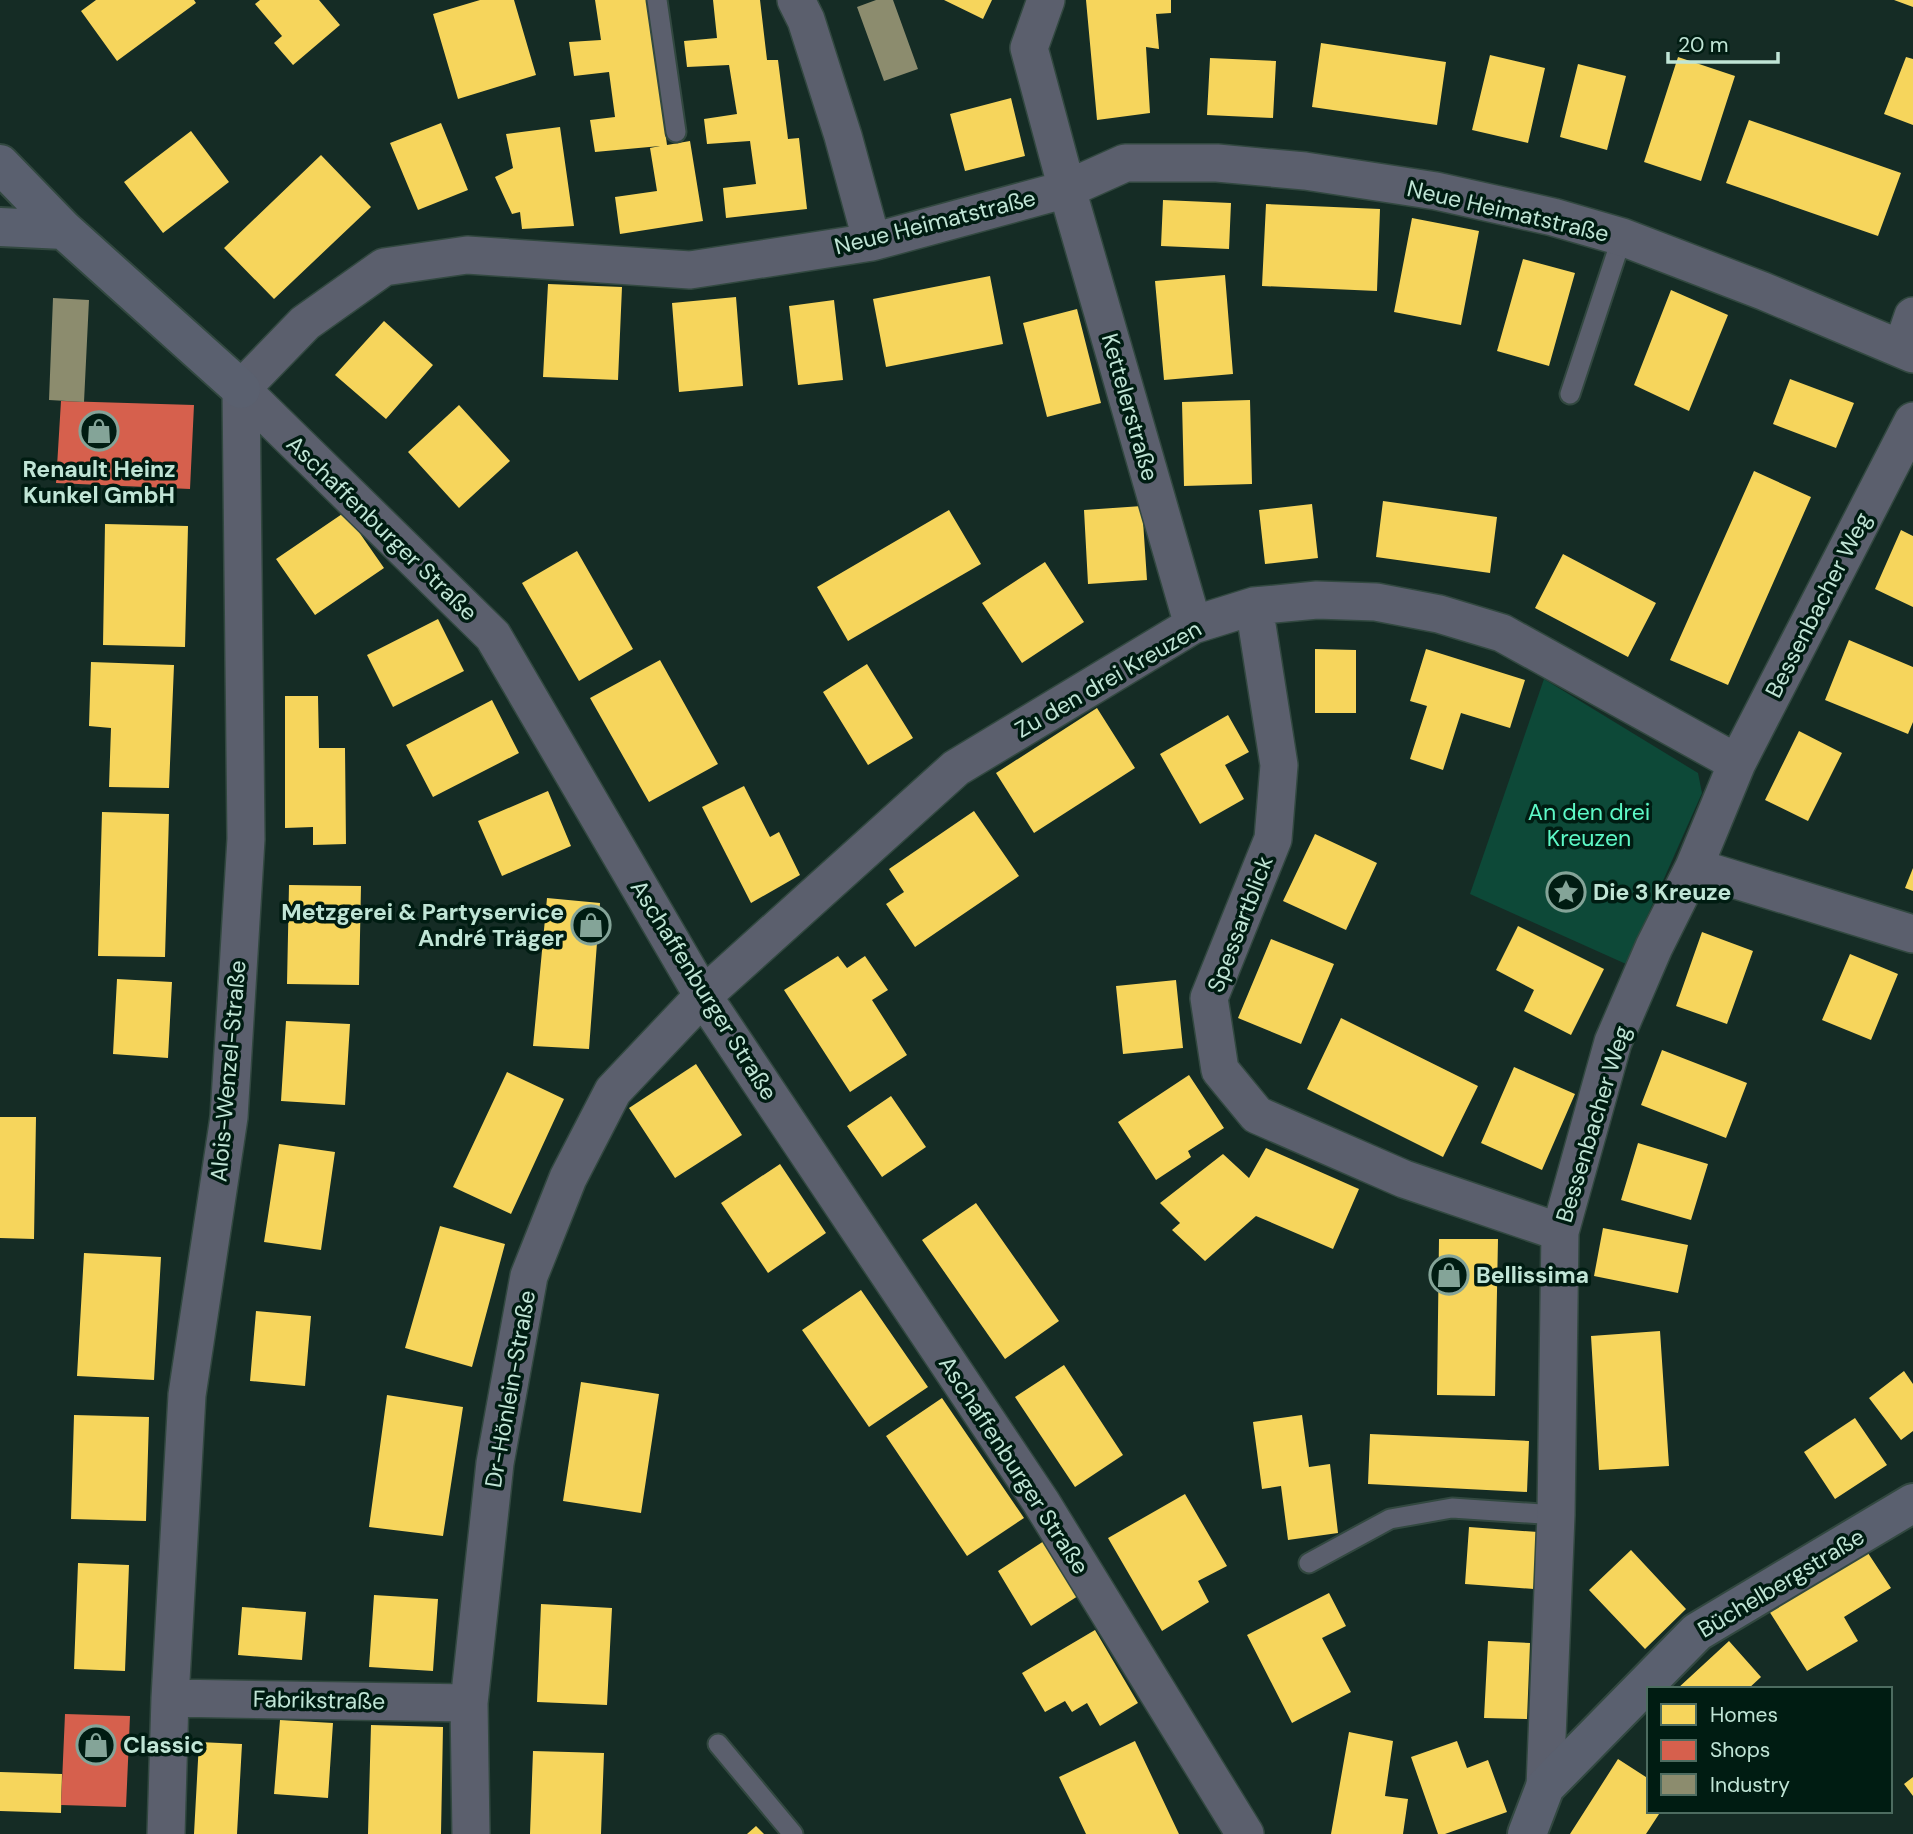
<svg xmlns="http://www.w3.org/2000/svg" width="1913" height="1834" viewBox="0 0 1913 1834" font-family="'DM Sans',sans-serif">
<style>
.green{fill:#0d4938}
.homes{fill:#f6d55c}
.shops{fill:#d6604d}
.industry{fill:#8c8c6e}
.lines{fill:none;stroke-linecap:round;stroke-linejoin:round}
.lane-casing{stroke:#324840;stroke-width:23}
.street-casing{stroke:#324840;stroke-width:40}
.secondary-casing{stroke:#324840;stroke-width:42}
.lane{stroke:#5b5f6d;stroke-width:19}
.street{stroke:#5b5f6d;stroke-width:37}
.secondary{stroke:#5a606f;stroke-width:38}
.labels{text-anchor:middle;stroke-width:7;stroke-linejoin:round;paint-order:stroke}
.street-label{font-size:23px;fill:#c0e5d6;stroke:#001c12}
.poi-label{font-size:23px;font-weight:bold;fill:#c0e5d6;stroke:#001c12;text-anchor:start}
.park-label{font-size:23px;fill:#5df9c7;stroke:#001c12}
</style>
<rect width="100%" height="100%" fill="#152c25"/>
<path class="green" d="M1544,679L1698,773L1702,793L1626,964L1470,894Z"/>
<path class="homes" d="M96,0H194L196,3L117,61L81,11Z
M260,0H319L340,25L293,65L274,43L282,36L255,4Z
M480,0H514L536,75L458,99L433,14Z
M595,0H647L667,145L690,141L703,221L620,234L615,197L657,191L650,148L660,146L595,152L590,120L615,117L609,72L574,76L569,42L601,40Z
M713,0H760L767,60H778L788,139L799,138L807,209L726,218L723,188L756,184L750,141L707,144L704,119L737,114L729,65L687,67L684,41L717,38Z
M944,0H992L983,19Z
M1086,0H1171V13L1156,14L1159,49L1146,47L1150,113L1097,120Z
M1894,0H1913V7Z
M1321,43L1446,62L1437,125L1312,107Z
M1490,55L1545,68L1528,143L1472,130Z
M1678,57L1735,76L1701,181L1644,162Z
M1906,57L1913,59V125L1884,114Z
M1210,58L1276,61L1273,118L1207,115Z
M1578,64L1626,76L1607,150L1560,137Z
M1011,98L1025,156L965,171L950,114Z
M1749,120L1901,173L1878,236L1726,183Z
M441,123L468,190L418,210L390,143Z
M560,127L574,226L522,229L520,212L512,214L495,177L513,168L506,134Z
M191,131L229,182L163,233L124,182Z
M321,155L371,207L274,299L224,248Z
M1163,200L1231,203L1229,249L1161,246Z
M1266,204L1380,209L1377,291L1262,286Z
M1412,218L1479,231L1461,325L1394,312Z
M1523,259L1575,273L1549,366L1497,351Z
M1225,275L1233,374L1164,380L1155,281Z
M990,276L1003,344L886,367L873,299Z
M548,284L622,287L618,380L543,377Z
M1671,290L1728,315L1689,411L1634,385Z
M736,297L743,386L679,392L672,303Z
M834,300L843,380L798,385L789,306Z
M1077,309L1101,403L1047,417L1023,323Z
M384,321L433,365L386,419L335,375Z
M1790,379L1854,403L1836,448L1773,424Z
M1250,400L1252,484L1184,486L1182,402Z
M459,405L510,461L459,508L408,452Z
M1754,471L1811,497L1728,685L1670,660Z
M1383,501L1497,517L1490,573L1376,557Z
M1312,504L1318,558L1265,564L1259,510Z
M1142,506L1147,580L1088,584L1084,510Z
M949,510L981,564L848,641L817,587Z
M345,512L384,568L315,615L276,559Z
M105,524L188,526L185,647L103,645Z
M1901,530L1913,536V607L1875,589Z
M577,551L633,649L579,681L522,583Z
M1563,554L1656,603L1628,657L1535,608Z
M1045,562L1084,622L1022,663L982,603Z
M438,619L464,671L393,707L367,655Z
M1849,640L1913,667V722L1908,734L1825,700Z
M1315,649L1356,650V713H1315Z
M1426,649L1525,680L1510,728L1461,713L1443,770L1410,759L1427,706L1410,701Z
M660,660L718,764L649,802L590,698Z
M91,662L174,665L169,788L109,787L111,728L89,726Z
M867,664L913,738L868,765L823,692Z
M285,696H318L319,748H345L346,844L313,845V827L285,828Z
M492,700L519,753L433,797L406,745Z
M1097,708L1135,768L1034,833L996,773Z
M1228,715L1249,752L1225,765L1244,799L1200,824L1160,754Z
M1799,731L1842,753L1808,821L1765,800Z
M744,786L770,837L779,832L800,875L751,903L702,807Z
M548,791L571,846L502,876L478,821Z
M974,811L1019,876L915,947L886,904L904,892L889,869Z
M102,812L169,814L165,957L98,956Z
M1315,834L1377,863L1346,930L1283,901Z
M1913,868V891L1905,888Z
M289,885L361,886L359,985L287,984Z
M547,898L600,903L589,1049L533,1046Z
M1518,926L1604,969L1571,1035L1524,1011L1534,990L1496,970Z
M1702,932L1753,951L1727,1024L1676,1006Z
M1271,939L1334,964L1301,1044L1238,1018Z
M1850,954L1898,974L1871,1040L1822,1020Z
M838,956L847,968L865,956L888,990L872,1000L907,1055L850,1092L784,990Z
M117,979L172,982L168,1058L113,1054Z
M1176,980L1183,1048L1123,1054L1116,986Z
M1341,1018L1478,1086L1443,1157L1307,1089Z
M286,1021L350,1024L345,1105L281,1101Z
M1662,1050L1747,1083L1726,1138L1641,1105Z
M696,1064L742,1135L675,1178L629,1108Z
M1514,1067L1575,1094L1542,1170L1481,1143Z
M507,1072L564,1099L511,1214L453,1187Z
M1189,1075L1224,1128L1188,1151L1191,1157L1156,1180L1118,1122Z
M891,1096L926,1147L882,1177L847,1126Z
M0,1117H36L34,1239L0,1238Z
M1638,1143L1708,1164L1691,1220L1621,1200Z
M279,1144L335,1152L321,1250L264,1242Z
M1266,1148L1359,1189L1333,1249L1256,1216L1205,1261L1172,1230L1180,1223L1160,1203L1223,1154L1249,1178Z
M780,1164L826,1233L768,1273L721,1203Z
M976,1203L1059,1321L1005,1359L922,1240Z
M440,1226L505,1244L472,1367L405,1348Z
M1603,1228L1688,1245L1678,1293L1594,1276Z
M1439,1239H1498L1495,1396L1437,1395Z
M84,1253L161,1257L154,1380L77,1376Z
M861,1290L928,1387L869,1427L802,1330Z
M256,1311L311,1316L305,1386L250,1381Z
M1660,1331L1669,1466L1599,1470L1591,1336Z
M1064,1365L1123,1455L1075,1487L1015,1397Z
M1904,1371L1913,1384V1431L1901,1440L1869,1398Z
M581,1382L659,1394L641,1513L563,1501Z
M387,1395L463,1407L443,1536L369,1527Z
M942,1398L1024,1518L967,1556L886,1436Z
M74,1415L149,1417L146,1521L71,1519Z
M1302,1415L1309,1467L1330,1464L1338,1533L1288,1540L1281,1486L1262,1489L1253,1422Z
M1855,1418L1887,1465L1835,1499L1804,1452Z
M1370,1434L1529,1441L1527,1492L1368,1484Z
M1185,1494L1227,1566L1198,1581L1209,1602L1162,1631L1108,1538Z
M1469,1527L1538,1532L1534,1589L1465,1584Z
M1044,1541L1078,1596L1031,1626L998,1571Z
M1631,1550L1686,1609L1645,1649L1589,1590Z
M1866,1550L1891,1588L1844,1617L1858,1641L1807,1671L1769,1611Z
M78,1563L129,1565L125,1671L74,1669Z
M1329,1593L1346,1626L1322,1638L1351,1692L1292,1723L1247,1635Z
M374,1595L438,1599L433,1671L369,1667Z
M541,1604L612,1608L607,1705L537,1702Z
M242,1607L306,1612L302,1660L238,1655Z
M1095,1630L1138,1703L1100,1726L1087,1703L1072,1712L1065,1701L1045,1712L1022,1673Z
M1488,1641L1530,1643L1527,1719L1484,1718Z
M1729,1641L1761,1677L1748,1689H1677Z
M280,1720L333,1723L328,1798L274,1794Z
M371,1725L443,1727L441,1834H368Z
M1349,1732L1393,1741L1385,1796L1408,1799L1403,1834H1331Z
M1135,1741L1179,1834H1086L1059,1777Z
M1457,1741L1467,1768L1488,1760L1507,1812L1445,1834H1438L1411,1757Z
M199,1742L242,1744L237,1834H194Z
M533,1751L604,1753L601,1834H530Z
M1618,1759L1649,1779V1811H1661L1646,1834H1570Z
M0,1772L62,1774L61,1813L0,1811Z
M1913,1777V1796L1904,1784Z
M756,1826L764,1834H747Z"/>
<path class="shops" d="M61,401L194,405L190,489L56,483Z
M65,1714L130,1716L126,1807L61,1805Z"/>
<path class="industry" d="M876,0H893L918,69L884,81L857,7Z
M53,298L89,300L84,402L49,400Z"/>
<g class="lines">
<g class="lane-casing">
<path id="lane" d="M657,0L676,132
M1570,394L1622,237
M1309,1563L1390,1519L1452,1508L1556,1515
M718,1744L793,1834"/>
</g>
<g class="street-casing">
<path id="street" d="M796,0L806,20L843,136L872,242
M1046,0L1029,48L1067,189L1193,625
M1902,348L1913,316
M241,389L493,636L703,996L1041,1502L1245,1834
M241,389L305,323L384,267L467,255L690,270L872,242L1067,189L1125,163H1217L1305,171L1436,191L1553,217L1622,237L1763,291L1913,354
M1254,606L1279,765L1273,839L1209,998L1220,1070L1257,1115L1404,1179L1560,1232
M1694,867L1913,934
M170,1698L469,1703
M1545,1787L1556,1515L1560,1232L1613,1042L1654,947L1694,867L1737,763L1913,421
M166,1834L170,1698L187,1395L229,1117L246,839L241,389
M471,1834L469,1703L495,1463L529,1276L568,1178L613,1091L703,996L956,768L1193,625L1254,606L1317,600L1376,602L1439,614L1502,633L1737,763"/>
</g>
<g class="secondary-casing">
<path id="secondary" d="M0,164L64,230L241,389
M0,227L64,230
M1527,1834L1545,1787L1697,1632L1913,1503"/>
</g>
<use href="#lane" class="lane"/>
<use href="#street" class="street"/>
<use href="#secondary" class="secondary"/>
</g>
<defs>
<g id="shop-ring" transform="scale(2.0125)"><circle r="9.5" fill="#001c12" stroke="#84a498" stroke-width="1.5"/><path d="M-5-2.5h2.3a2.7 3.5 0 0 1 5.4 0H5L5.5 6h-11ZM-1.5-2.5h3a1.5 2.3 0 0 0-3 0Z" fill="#84a498"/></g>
<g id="sight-ring" transform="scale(2.0125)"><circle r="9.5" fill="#001c12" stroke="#84a498" stroke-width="1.5"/><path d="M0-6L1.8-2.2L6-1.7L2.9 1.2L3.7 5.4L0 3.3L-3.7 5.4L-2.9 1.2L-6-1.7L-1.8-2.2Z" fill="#84a498"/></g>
</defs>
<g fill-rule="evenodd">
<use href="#shop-ring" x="99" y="431"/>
<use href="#sight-ring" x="1566" y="892"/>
<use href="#shop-ring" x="591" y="925"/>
<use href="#shop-ring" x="1449" y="1275"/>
<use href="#shop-ring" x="96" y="1745"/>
</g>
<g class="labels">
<g class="street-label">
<text transform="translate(1508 211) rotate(13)" y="8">Neue Heimatstraße</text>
<text transform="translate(935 222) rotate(-14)" y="8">Neue Heimatstraße</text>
<text transform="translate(1130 407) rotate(74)" y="8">Kettelerstraße</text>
<text transform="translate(382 528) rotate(44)" y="8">Aschaffenburger Straße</text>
<text transform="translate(1818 605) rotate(-63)" y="8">Bessenbacher Weg</text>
<text transform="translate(1108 679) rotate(-30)" y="8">Zu den drei Kreuzen</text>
<text transform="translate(1240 924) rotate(-69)" y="8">Spessartblick</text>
<text transform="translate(704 990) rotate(58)" y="8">Aschaffenburger Straße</text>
<text transform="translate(228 1071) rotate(-85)" y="8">Alois-Wenzel-Straße</text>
<text transform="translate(1593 1124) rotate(-73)" y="8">Bessenbacher Weg</text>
<text transform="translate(510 1389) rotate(-80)" y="8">Dr-Hönlein-Straße</text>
<text transform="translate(1014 1465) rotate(57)" y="8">Aschaffenburger Straße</text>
<text transform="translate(1781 1583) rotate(-31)" y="8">Büchelbergstraße</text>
<text transform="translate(319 1700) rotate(1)" y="8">Fabrikstraße</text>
</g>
<g class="poi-label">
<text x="99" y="477" text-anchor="middle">Renault Heinz<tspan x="99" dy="26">Kunkel GmbH</tspan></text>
<text x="1593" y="900">Die 3 Kreuze</text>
<text x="564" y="920" text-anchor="end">Metzgerei &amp; Partyservice<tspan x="564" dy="26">André Träger</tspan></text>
<text x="1476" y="1283">Bellissima</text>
<text x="123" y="1753">Classic</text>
</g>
<g class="park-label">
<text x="1589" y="820">An den drei<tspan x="1589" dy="26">Kreuzen</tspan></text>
</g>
</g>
<rect x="1647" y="1687" width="245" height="126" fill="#001c12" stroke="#4d6c60" stroke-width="2"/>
<rect x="1661" y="1704" width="35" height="21" fill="#f6d55c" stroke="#4d6c60" stroke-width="2"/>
<text x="1710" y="1722" font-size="21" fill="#c0e5d6">Homes</text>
<rect x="1661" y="1740" width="35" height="21" fill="#d6604d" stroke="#4d6c60" stroke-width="2"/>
<text x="1710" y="1757" font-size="21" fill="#c0e5d6">Shops</text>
<rect x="1661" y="1774" width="35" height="21" fill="#8c8c6e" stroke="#4d6c60" stroke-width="2"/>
<text x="1710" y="1792" font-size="21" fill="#c0e5d6">Industry</text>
<path d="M1668 52v10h110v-10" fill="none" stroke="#c0e5d6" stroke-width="3.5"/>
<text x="1678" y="52" font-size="21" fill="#c0e5d6" stroke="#001c12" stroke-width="5" paint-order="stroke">20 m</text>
</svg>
